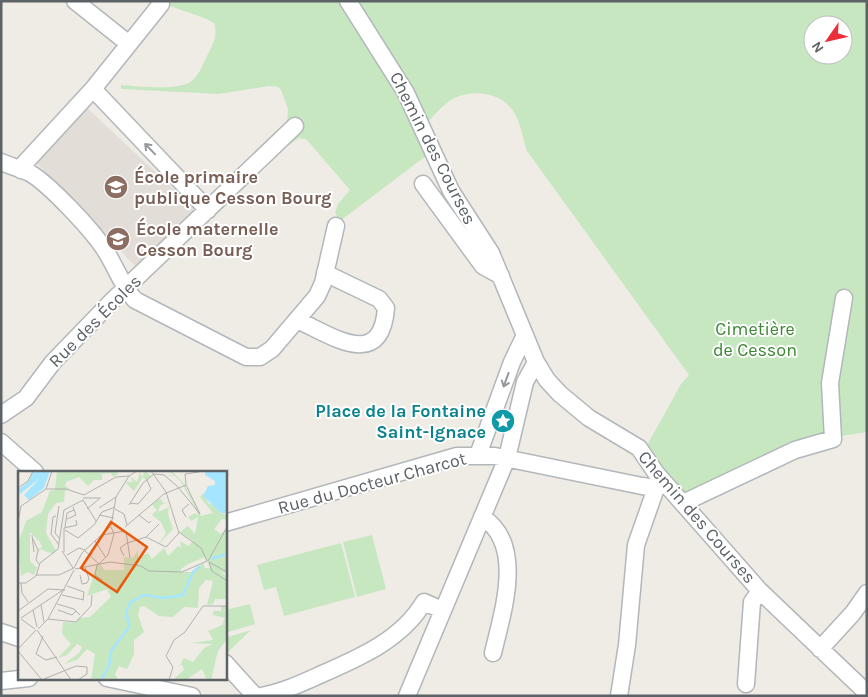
<svg xmlns="http://www.w3.org/2000/svg" width="868" height="697" viewBox="0 0 868 697" font-family="Karla,sans-serif">
<style>
.education{fill:#e2ddd6}
.green{fill:#c7e7c1;fill-rule:evenodd}
.lines{fill:none;stroke-linecap:round;stroke-linejoin:round}
.minor-casing{stroke:#b2b7ba;stroke-width:19}
.minor{stroke:#fff;stroke-width:16}
.oneway{stroke:#96999c}
.labels{text-anchor:middle;stroke-width:4;stroke-linejoin:round;paint-order:stroke}
.street-label{font-size:18px;fill:#5d6266;stroke:#fff}
.education-label{font-size:18px;font-weight:bold;fill:#785e54;stroke:#fff;text-anchor:start}
.park-label{font-size:18px;fill:#3c8634;stroke:#fff}
.culture-label{font-size:18px;font-weight:bold;fill:#0d838f;stroke:#fff;text-anchor:end}
.inset-river{fill:none;stroke:#a5e5ff;stroke-width:2.5}
.inset-road{fill:none;stroke:#b1b1ae;stroke-width:1}
.view{fill:#e8590c;fill-opacity:0.15;stroke:#e8590c;stroke-width:2.5}
.inset-edge{fill:none;stroke:#5d6266;stroke-width:2.5}
</style>
<rect width="100%" height="100%" fill="#efece5"/>
<path class="education" d="M87,108L196,210L136,267L35,161L38,155Z"/>
<path class="green" d="M161,1H867V432L816,440L688,497L646,447L681,384L689,375L527,151C523,139 521,125 515,114C503,92 472,88 451,100C443,105 435,114 429,121L439,146L340,221L335,213L338,204L350,190L306,139L299,138L289,145L279,135L287,123L288,109L281,90L278,87L269,86L219,94L121,89V85C138,86 181,92 193,80C200,73 203,64 207,56C213,44 218,36 214,23C197,13 177,11 161,1ZM813,25H843V55H813Z
M372,535L386,589L357,597L343,542Z
M341,543L355,597L284,616L276,587L264,590L257,565Z
M250,604L255,624L225,633V610Z
M251,630L228,652L225,649V638Z"/>
<g class="lines">
<g class="minor-casing">
<path id="minor" d="M75,1L129,44
M348,1L406,93L451,191L491,253L536,362L547,380L560,394L589,418L639,448L656,473L760,591L867,693
M93,89L208,210
M1,162C11,166 21,169 30,173C50,185 90,228 103,247C115,264 121,285 135,300L246,357H260L272,349L317,296L323,283L336,226
M21,170L23,165L93,89L161,4
M423,184L483,266L501,276
M297,320C331,335 381,372 386,308L379,299L325,273
M1,415L26,398L53,362L112,301L295,126
M1,442L35,472
M478,455L512,362L525,335
M683,503L795,450L833,439L830,383L844,298
M482,517C526,544 502,614 493,653
M225,523L457,456H495L642,486L656,488L666,484
M1,632L19,638
M820,649L853,613L867,593
M225,663L255,696
M107,678L192,696
M1,681L29,678
M746,684L752,602L760,591
M261,696C283,692 302,683 322,674C361,657 402,639 424,602L442,610
M407,696L507,458L525,382L536,362
M619,696L627,645L636,545L656,488"/>
</g>
<use href="#minor" class="minor"/>
</g>
<defs><path id="oneway-shaft" d="M-6 0H5M1.5-3L5.5 0L1.5 3" fill="none" stroke-width="1.6" stroke-linecap="round" stroke-linejoin="round" transform="scale(1.25)"/></defs>
<g class="oneway">
<use href="#oneway-shaft" transform="translate(150 149) rotate(-134)"/>
<use href="#oneway-shaft" transform="translate(506 380) rotate(110)"/>
</g>
<defs>
<g id="school-disc" transform="scale(1.25)"><circle r="9.5" fill="#8d6e63" stroke="#fff"/><path d="M0-5L7-2L0 1L-7-2ZM-4 1L0 2.5L4 1V4Q0 6-4 4Z" fill="#fff"/></g>
<g id="sight-disc" transform="scale(1.25)"><circle r="9.5" fill="#0f9aa8" stroke="#fff"/><path d="M0-6L1.8-2.2L6-1.7L2.9 1.2L3.7 5.4L0 3.3L-3.7 5.4L-2.9 1.2L-6-1.7L-1.8-2.2Z" fill="#fff"/></g>
</defs>
<g fill-rule="evenodd">
<use href="#school-disc" x="116" y="187"/>
<use href="#school-disc" x="118" y="239"/>
<use href="#sight-disc" x="503" y="421"/>
</g>
<g class="labels">
<g class="street-label">
<text transform="translate(433 148) rotate(63)" y="6">Chemin des Courses</text>
<text transform="translate(95 321) rotate(-45)" y="6">Rue des Écoles</text>
<text transform="translate(372 483) rotate(-15)" y="6">Rue du Docteur Charcot</text>
<text transform="translate(697 517) rotate(49)" y="6">Chemin des Courses</text>
</g>
<g class="education-label">
<text x="134" y="183">École primaire<tspan x="134" dy="21">publique Cesson Bourg</tspan></text>
<text x="136" y="235">École maternelle<tspan x="136" dy="21">Cesson Bourg</tspan></text>
</g>
<g class="park-label">
<text x="755" y="335">Cimetière<tspan x="755" dy="21">de Cesson</tspan></text>
</g>
<g class="culture-label">
<text x="486" y="417">Place de la Fontaine<tspan x="486" dy="21">Saint-Ignace</tspan></text>
</g>
</g>
<g transform="translate(18 471)">
<rect width="209" height="209" fill="#efece5"/>
<path d="M39,0H99L100,3L95,6L93,2L84,3V9H76L70,15L61,6L48,11L47,15L52,18L47,20L46,31L38,32L30,43L28,62L38,80L35,83L22,78L21,82L20,78L24,76L22,71L12,61V90L19,97L16,104L10,101L3,105L0,72L8,50L24,41L32,20L37,19ZM127,0L133,5L128,9L125,6L116,20L107,11H115L112,5L119,11L122,1L124,6ZM150,0H154L166,13L183,45L195,42L182,26L185,22L190,32L200,37L202,42L209,43V49L204,48L196,58L203,63L209,56V103L202,101L209,105V128H197L195,133L189,134L195,110L188,109L181,117L180,137L166,136L155,146L141,145L126,135L122,136L120,144L126,161L116,169V183L109,198L101,195L97,203L100,209H73L77,183L69,178L59,189L46,193L61,182L64,176L59,173L49,184L40,187L53,173L44,163L45,151L58,152L60,147L72,146L93,126L89,118L69,125L79,94H83L86,99H106V86L115,87L120,79V86L130,82L134,88L146,77L150,85L160,75L163,77L162,70L171,75L175,70L162,61L170,55L177,63L180,46L173,50L170,46L177,42L180,45L178,38L163,11L157,5L147,4H156ZM187,86L192,97H187L185,92L174,101H163V98L170,93ZM142,27L145,32L149,31L142,35L140,41L151,36L150,43L155,58L141,73L148,62L143,51L134,44L139,39L134,34ZM203,135H209V168L200,180L193,209H189L184,198L168,209H155L166,199L164,193L161,196L166,187L175,191L186,177L195,173L173,172L195,169L190,160L204,154L207,147L195,144V140H203Z" fill="#c7e7c1" fill-rule="evenodd"/>
<path d="M15,0H32L26,17L11,29L6,24L22,7L2,23L0,19L11,10ZM187,0H209V42H203L185,25L190,15L197,14V10L187,4Z" fill="#a5e5ff"/>
<path class="inset-river" d="M193,88L209,83M83,209L91,195L93,180L111,156L108,140L113,131L126,124L146,127L165,124L175,101L182,95"/>
<path class="inset-road" d="M133,0L148,21L161,62M136,3L146,4L159,15L182,43L168,14M0,17L10,10L15,0M28,18H48L66,24M66,24L98,6L111,5M65,27H83M65,29L78,50M112,32L120,33L133,18L129,9M111,34L125,12L136,3M3,35L28,18L34,0M41,35L37,62L42,68M81,37L98,26M69,38L81,28M97,38L106,43L109,54M81,44L96,47M121,44L131,52L133,50M38,45L35,46L33,63L41,74M168,46L164,39L171,33M49,48L58,44L55,36M0,51L3,35M47,56L49,42L56,39M107,56L146,23L168,14L167,3L181,1M47,59L60,67L76,54L84,41L97,36M108,61L112,87M161,61L183,77L189,90M14,64L16,81M84,64L107,60M128,66L141,53M15,68L20,79L18,89L21,93M77,70L88,87M44,80L55,97M67,80L81,93M46,81V57L59,54L58,49M49,84L61,77L67,79M106,85L102,77L109,72L128,66L148,76L161,62M190,90L209,56M191,91L194,100L209,110M191,91L209,101M81,93L90,84L96,63L93,56M79,94L77,104L84,109M56,97L64,82L93,55L98,26L111,5L119,0M57,98L92,91L123,95L131,100L164,101L189,90M62,104L64,113L69,112L71,108L67,96M18,105L22,92L40,78L46,39L65,29M0,112H8L19,104H41L56,97M3,112L4,122L10,131M49,115L66,121L65,129M44,124L66,129M39,133L56,138L62,144M23,134L26,151M15,139L19,156M40,139L54,144L58,140M0,140L30,118L47,119M3,147L45,119M3,148L17,158M30,148L58,151L73,135L74,124M20,158L30,148L56,99M19,159L53,209M25,165L18,183L28,189L39,186M0,178L18,159M0,180L24,209M26,208L58,195L69,196V203L60,209M151,209L155,196L148,185L156,169L167,161L185,135H209"/>
<path class="view" d="M93,51L129,76L99,121L63,97Z"/>
<rect width="209" height="209" class="inset-edge"/>
</g>
<rect width="868" height="697" fill="none" stroke="#5d6266" stroke-width="5"/>
<g transform="translate(828 40) rotate(236)"><circle r="24" fill="#ffffff" stroke="#bec0c2"/>
<path d="M0-4L9 19L0 12L-9 19Z" fill="#ec2e3b"/>
<text y="-8" font-size="14" font-weight="bold" text-anchor="middle" fill="#5d6266">N</text>
</g>
</svg>
